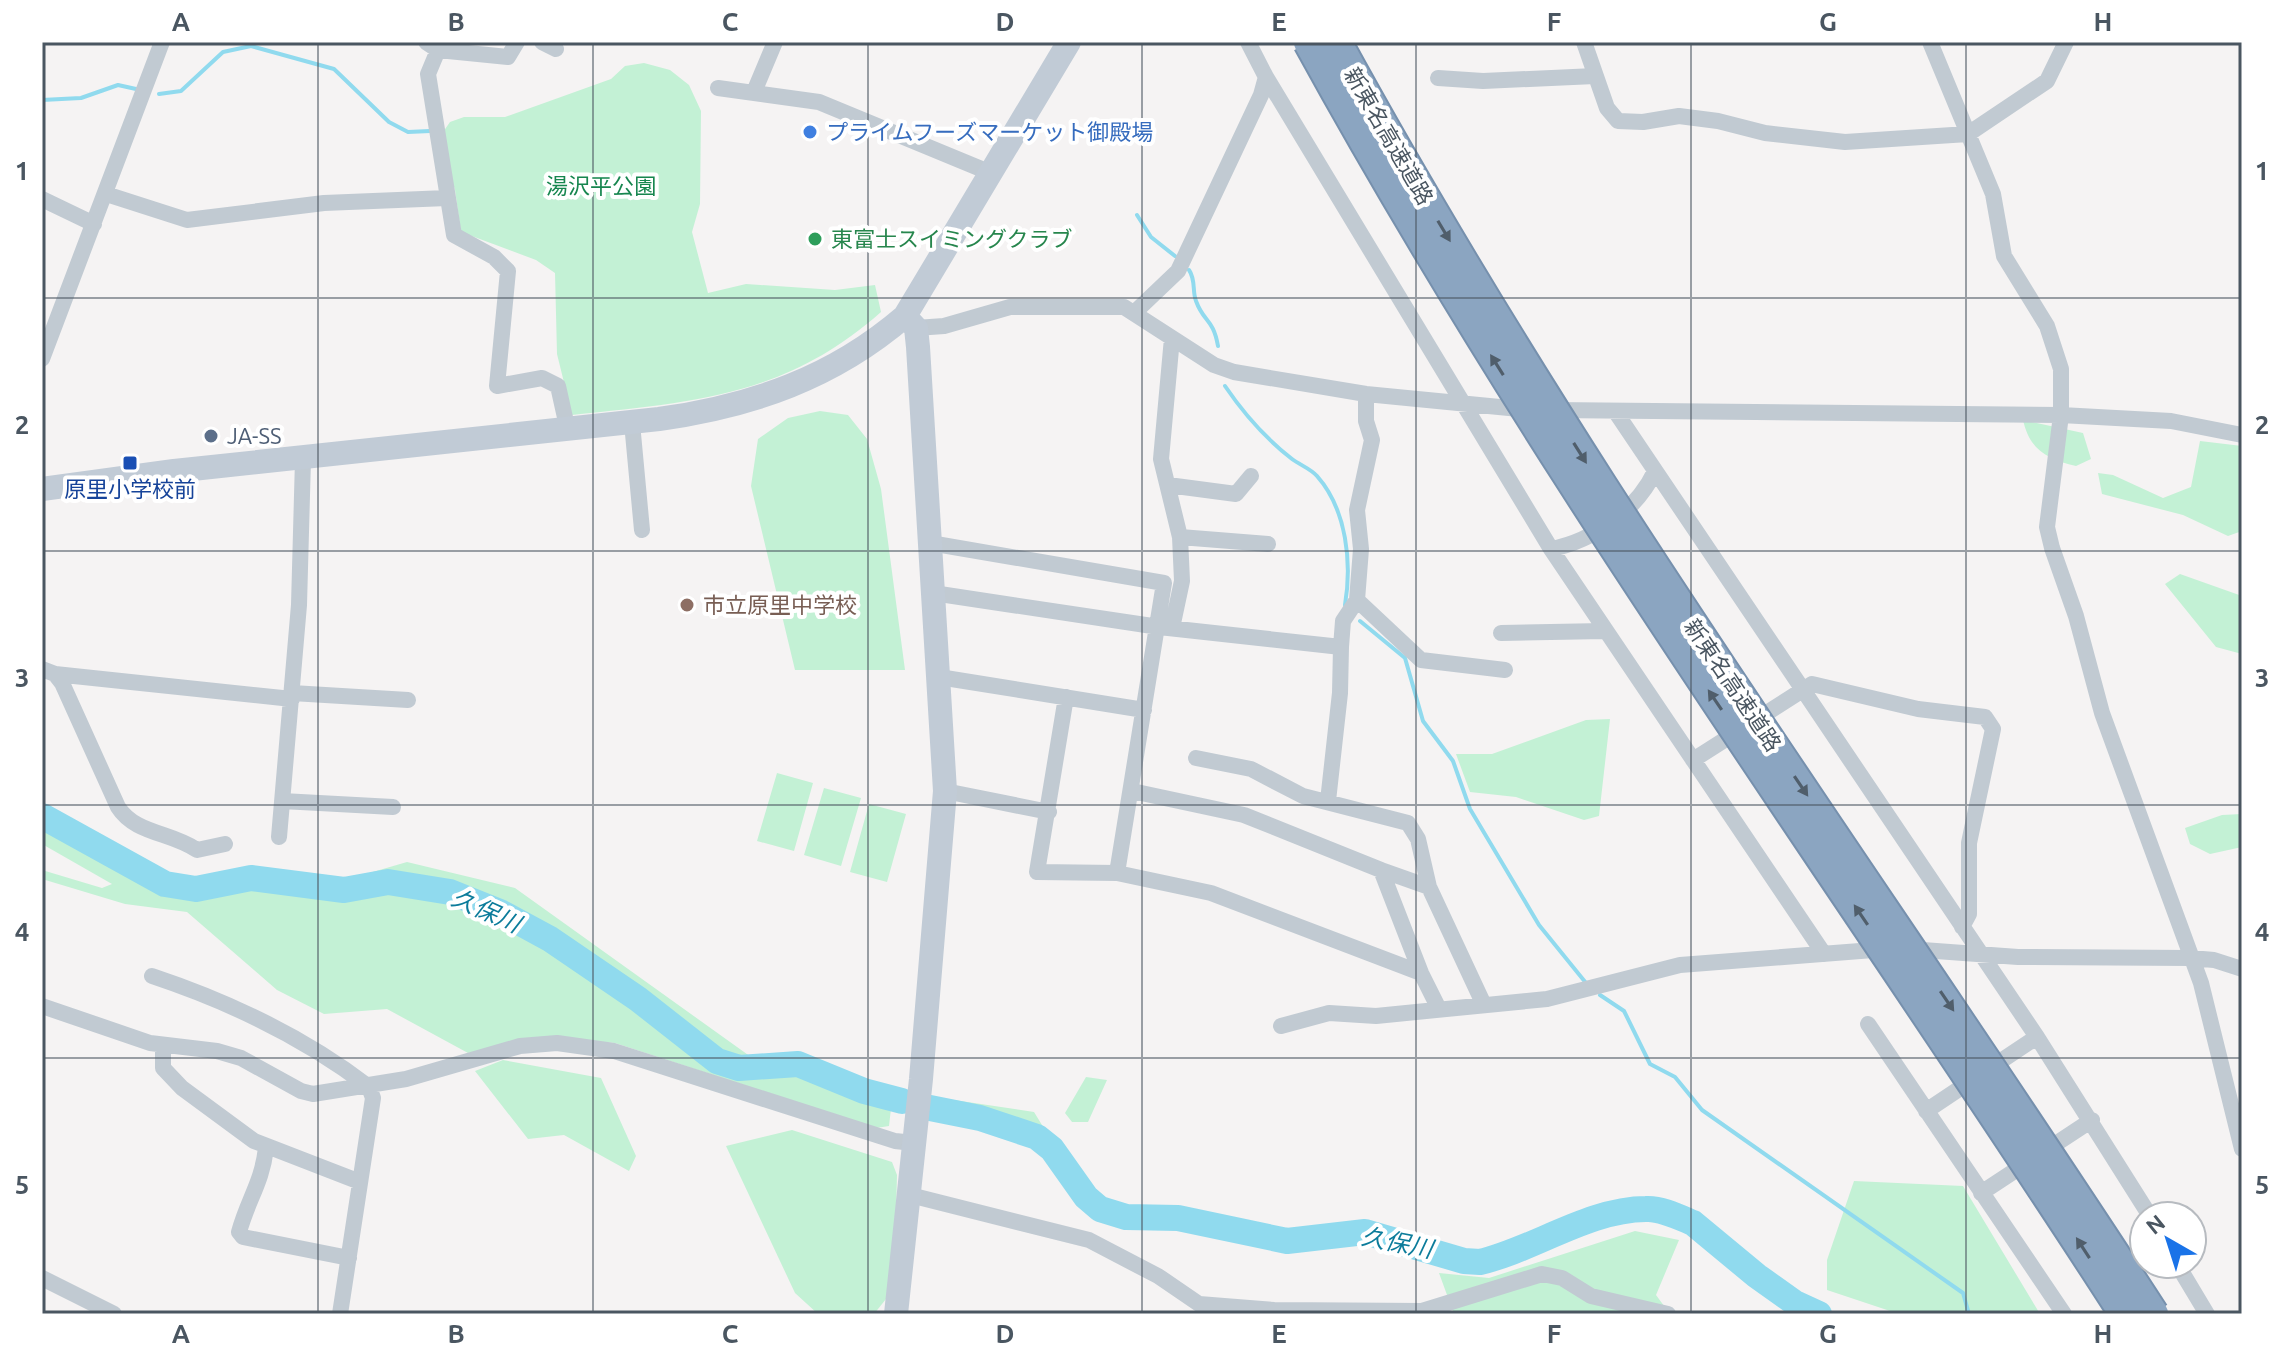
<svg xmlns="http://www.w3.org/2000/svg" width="2284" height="1356" viewBox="0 0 2284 1356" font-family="Ubuntu,'Noto Sans JP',sans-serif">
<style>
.green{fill:#c3f1d5}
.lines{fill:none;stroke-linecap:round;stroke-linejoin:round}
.stream{stroke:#90daee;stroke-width:4}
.river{stroke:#90daee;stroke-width:26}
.street{stroke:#c1cad2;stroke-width:16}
.secondary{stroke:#c1cbd6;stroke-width:24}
.highway-bridge-casing{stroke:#7690ad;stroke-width:34;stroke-linecap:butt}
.highway-bridge{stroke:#8ba5c1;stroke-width:30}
.oneway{fill:#505e6b}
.grid{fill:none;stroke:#4a5661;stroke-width:2;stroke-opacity:0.55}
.shop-dot{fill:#3f7fe0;stroke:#fff;stroke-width:3}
.leisure-dot{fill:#2e9e5b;stroke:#fff;stroke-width:3}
.service-dot{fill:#5c6f8a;stroke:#fff;stroke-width:3}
.transit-dot{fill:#1a4fb4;stroke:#fff;stroke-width:3}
.education-dot{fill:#8d6e63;stroke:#fff;stroke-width:3}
.labels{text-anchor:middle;stroke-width:8;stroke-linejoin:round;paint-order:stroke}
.shop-label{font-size:22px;fill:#366cbe;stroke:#fff;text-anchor:start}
.street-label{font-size:22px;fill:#4a5661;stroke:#fff}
.park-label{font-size:22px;fill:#17864f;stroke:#fff}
.leisure-label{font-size:22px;fill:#27864d;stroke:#fff;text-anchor:start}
.service-label{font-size:22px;fill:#4e5e75;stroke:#fff;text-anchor:start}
.transit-label{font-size:22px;fill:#164399;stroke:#fff}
.education-label{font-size:22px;fill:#785e54;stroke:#fff;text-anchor:start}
.water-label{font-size:24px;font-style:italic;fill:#0c7c9b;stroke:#fff}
.neatline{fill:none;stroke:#4a5661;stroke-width:3}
.grid-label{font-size:26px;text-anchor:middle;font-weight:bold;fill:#4a5661}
</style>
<rect width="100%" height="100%" fill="#f5f3f3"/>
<path class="green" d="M644,63L670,70L689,85L701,111L700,204L692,232L708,293L746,284L835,290L875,285L881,312C785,397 693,402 572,415L557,354L555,273L536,260L461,232L455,190L443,151V132L450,122L464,117H505L611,79L625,66Z
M820,411L848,415L867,439L881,489L905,670H795L751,486L758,439L788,418Z
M2023,420L2083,433L2091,459L2076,466C2048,459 2030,451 2023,420Z
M2200,441L2242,446V531L2228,536L2183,515L2102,494L2098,473L2113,475L2163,498L2191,487Z
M2180,574L2242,596V654L2216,647L2165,584Z
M1586,720L1610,719L1599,816L1584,820L1516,797L1470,792L1456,754H1492Z
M777,773L813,783L794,851L757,841Z
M824,788L861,798L841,866L804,855Z
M869,804L906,814L887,882L850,872Z
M2242,814V847L2210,854L2190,844L2185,828L2222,815Z
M42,822L151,886L193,884L246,869L328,885L407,862L515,888L751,1057L801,1059L893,1091L889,1126L876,1128L615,1043L558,1038L468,1053L387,1009L324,1014L277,990L187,912L125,904L42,879V870L102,888L112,884L42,844Z
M503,1060L601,1078L636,1156L629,1171L564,1135L528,1139L475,1071Z
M1086,1077L1107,1080L1088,1122H1072L1065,1113Z
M927,1096L1034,1112L1050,1138L928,1112Z
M792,1130L892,1162L897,1175L894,1289L874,1314H818L795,1293L726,1146Z
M1854,1181L1963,1186L2040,1314H1899L1827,1290V1260Z
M1635,1231L1679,1240L1656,1295L1670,1314H1454L1439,1273L1489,1278Z"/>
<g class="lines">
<path class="stream" d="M159,94L181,91L223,52L251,46L334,69L389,122L408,132L430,131
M42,100L81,98L118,85L136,89
M1137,215L1151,237L1175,256
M1189,270C1196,280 1192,291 1196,301C1204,323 1213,318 1218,346
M1225,386C1244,414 1265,438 1292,459C1300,465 1311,469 1317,476C1347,510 1352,563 1345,605
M1360,621L1405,658L1423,721L1453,761L1470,809L1539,925L1586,983
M1600,995L1624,1011L1650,1064L1675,1077L1702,1110L1963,1293L1969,1314"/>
<path class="river" d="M42,816L165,884L196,889L251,878L344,890L388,882L450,892L500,912L550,939L638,999L717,1061L739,1068L798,1064L864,1091L902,1101
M925,1107L980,1118L1037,1137L1052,1149L1086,1197L1100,1209L1126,1217L1178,1218L1287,1241L1365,1232L1464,1261L1480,1262C1533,1250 1589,1209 1646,1209C1661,1208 1679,1217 1693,1223L1757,1276L1795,1303L1819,1314"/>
<path class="street" d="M426,42L438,50L508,57L517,42
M542,42L556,49
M1584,42L1607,108L1618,121L1643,122L1679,116L1718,121L1765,133L1845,142L1968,134L2047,81L2066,42
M1930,42L1993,194L2004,256L2047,326L2061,369V415L2047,527L2052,548L2076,616L2102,713L2201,983L2242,1149
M438,50L428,74L454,235L494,257L508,271L497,386L542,378L558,386L568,431
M1266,77L1551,549L1824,954
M1438,78L1483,81L1595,76
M718,88L819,102L991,173
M754,92L775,42
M106,194L187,220L324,203L447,198
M42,199L94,224
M1135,312L1178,271L1261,95L1266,77L1248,42
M916,328L944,326L1010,307H1124L1214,365L1234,372L1366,394L1530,410
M42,359L162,42
M1366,394V421L1372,440L1357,510L1361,549L1357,600L1421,660L1505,670
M1553,410L2061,415L2171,421L2242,435
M1615,411L2037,1037L2150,1216
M632,423L642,530
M1168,485L1236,494L1251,476
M1180,537L1268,544
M930,543L1164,583L1117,873
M1551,549C1593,541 1637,510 1655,471
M933,593L1159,627L1341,647L1343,621L1357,600
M1172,628L1182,581L1180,537L1161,459L1172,338
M1501,633L1604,631
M42,669L55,674L62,683L118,807C135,834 171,832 197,850L225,844
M55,674L292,699
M939,677L1144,710
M292,693L408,700
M1066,697L1037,872L1117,873L1211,893L1421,973
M1196,758L1251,769L1303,796L1408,823L1418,839L1429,887
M1693,760L1812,684L1918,709L1985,717L1993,729L1969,843V914L1962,927
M945,791L1049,812
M1132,791L1244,815L1381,870L1421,973L1438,1007
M282,801L393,807
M1328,801L1340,693L1341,647
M279,837L299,605L303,459
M1381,870L1429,887L1484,1005
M1909,949L2018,957L2191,958L2214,960L2242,969
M152,976C227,1001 305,1038 369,1087L373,1098L340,1314
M42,1006L150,1043L217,1051L241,1058L301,1091L313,1094L406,1079L520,1046L557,1043L614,1051L895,1141L914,1143
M1868,1024L2064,1314
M1281,1026L1329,1013L1376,1016L1547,999L1680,965L1886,949
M163,1046V1068L182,1088L254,1141L360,1182
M1926,1111L2037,1037
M266,1148C262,1183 248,1199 239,1232L243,1237L349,1258
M1981,1193L2092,1120
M910,1195L1089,1240L1158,1276L1199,1304L1274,1310L1422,1311L1542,1274L1562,1278L1591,1296L1668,1314
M2177,1264L2207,1314
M42,1278L114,1314"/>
<path class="secondary" d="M42,489L174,471L659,419C752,406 833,378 905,316L1069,42
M896,1314L921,1079L945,791L918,347L916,328L905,316"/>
<g class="highway-bridge-casing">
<path id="highway-bridge" d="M1309,42C1552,485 1852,890 2125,1314
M1336,42C1578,485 1879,891 2153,1314"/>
</g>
<use href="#highway-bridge" class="highway-bridge"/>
</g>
<defs><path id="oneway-solid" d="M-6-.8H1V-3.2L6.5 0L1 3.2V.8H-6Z" transform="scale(2)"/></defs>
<g class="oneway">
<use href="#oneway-solid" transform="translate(1444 231) rotate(59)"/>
<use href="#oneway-solid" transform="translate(1497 365) rotate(-122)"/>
<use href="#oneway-solid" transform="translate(1580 453) rotate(58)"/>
<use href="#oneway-solid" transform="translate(1715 700) rotate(-124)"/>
<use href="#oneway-solid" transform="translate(1801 786) rotate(56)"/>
<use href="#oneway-solid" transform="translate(1861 915) rotate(-124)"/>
<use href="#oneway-solid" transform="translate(1947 1001) rotate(56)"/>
<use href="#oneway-solid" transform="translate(2083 1248) rotate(-123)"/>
</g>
<path class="grid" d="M318,42V1314M593,42V1314M868,42V1314M1142,42V1314M1416,42V1314M1691,42V1314M1966,42V1314M42,298H2242M42,551H2242M42,805H2242M42,1058H2242"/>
<circle class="shop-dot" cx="810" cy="132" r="8"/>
<circle class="leisure-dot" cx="815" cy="239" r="8"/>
<circle class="service-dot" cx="211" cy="436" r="8"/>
<rect class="transit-dot" x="122" y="455" width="16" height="16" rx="4"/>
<circle class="education-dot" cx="687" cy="605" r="8"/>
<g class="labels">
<g class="shop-label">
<text x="826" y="140">プライムフーズマーケット御殿場</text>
</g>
<g class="street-label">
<text transform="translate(1389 136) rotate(60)" y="8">新東名高速道路</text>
<text transform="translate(1733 685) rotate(56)" y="8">新東名高速道路</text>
</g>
<g class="park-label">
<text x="601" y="194">湯沢平公園</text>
</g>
<g class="leisure-label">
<text x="831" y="247">東富士スイミングクラブ</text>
</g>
<g class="service-label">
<text x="227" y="444">JA-SS</text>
</g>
<g class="transit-label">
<text x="130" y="497">原里小学校前</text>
</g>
<g class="education-label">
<text x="703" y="613">市立原里中学校</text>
</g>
<g class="water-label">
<text transform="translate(486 911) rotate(24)" y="8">久保川</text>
<text transform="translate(1397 1243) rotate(11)" y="8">久保川</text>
</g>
</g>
<rect width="2284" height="1356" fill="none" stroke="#ffffff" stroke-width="88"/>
<g transform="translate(2168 1240) rotate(321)"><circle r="38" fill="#ffffff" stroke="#b7bbc0" stroke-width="2"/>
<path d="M0-6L14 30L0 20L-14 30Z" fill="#1a73e8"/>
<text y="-12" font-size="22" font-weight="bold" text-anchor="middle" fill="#4a5661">N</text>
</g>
<rect x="44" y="44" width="2196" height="1268" class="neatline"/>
<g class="grid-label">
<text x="181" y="31">A</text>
<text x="456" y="31">B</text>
<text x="730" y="31">C</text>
<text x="1005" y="31">D</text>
<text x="1279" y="31">E</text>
<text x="1554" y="31">F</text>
<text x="1828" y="31">G</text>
<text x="2103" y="31">H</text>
<text x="22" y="180">1</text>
<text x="2262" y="180">1</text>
<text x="22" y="434">2</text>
<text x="2262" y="434">2</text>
<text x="22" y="687">3</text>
<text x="2262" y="687">3</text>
<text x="22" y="941">4</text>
<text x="2262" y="941">4</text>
<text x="22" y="1194">5</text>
<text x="2262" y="1194">5</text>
<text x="181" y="1343">A</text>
<text x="456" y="1343">B</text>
<text x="730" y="1343">C</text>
<text x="1005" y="1343">D</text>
<text x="1279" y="1343">E</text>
<text x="1554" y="1343">F</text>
<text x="1828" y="1343">G</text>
<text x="2103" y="1343">H</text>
</g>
</svg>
